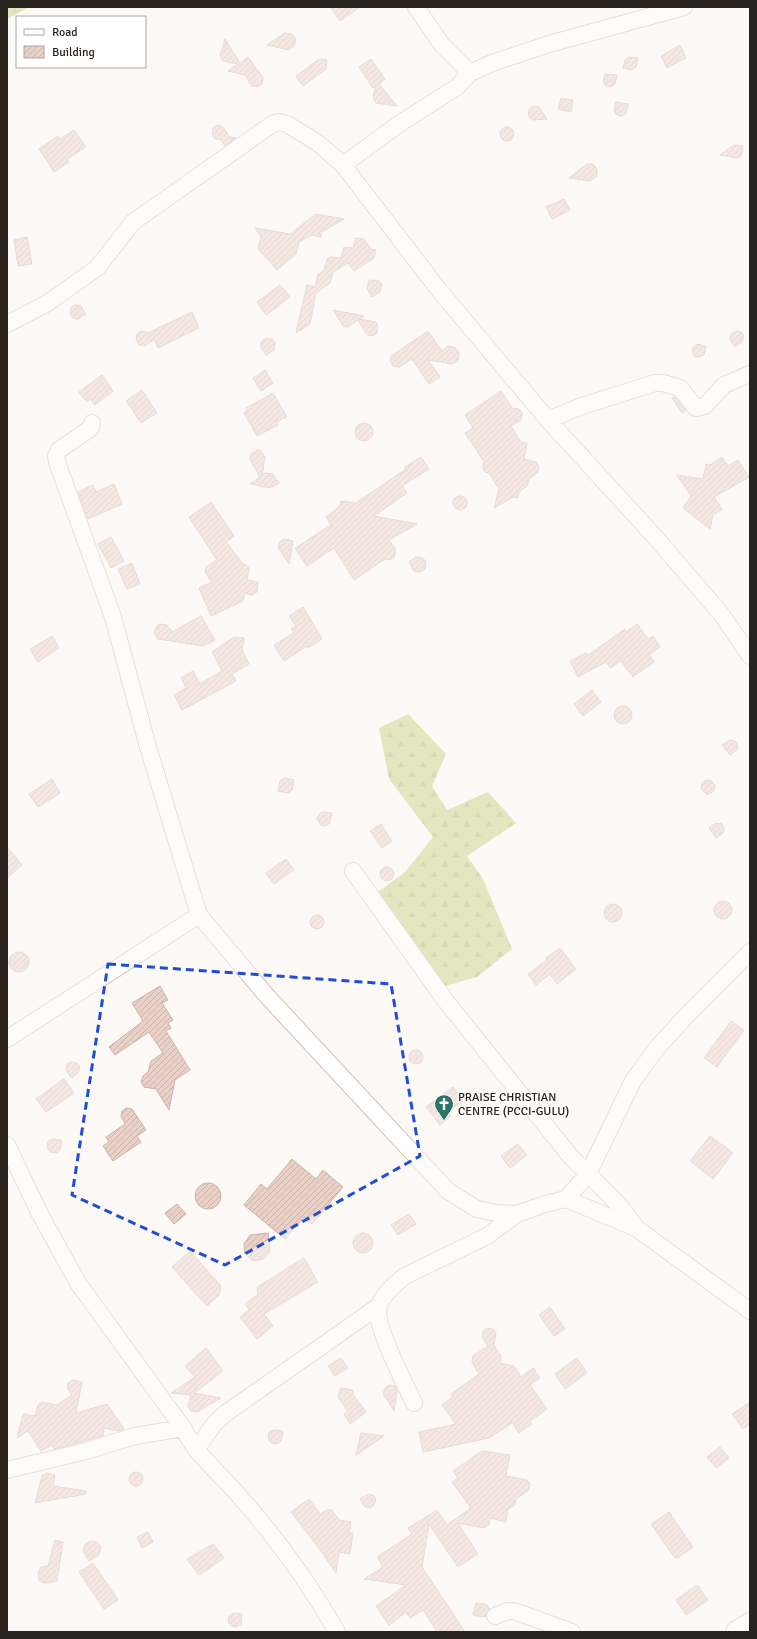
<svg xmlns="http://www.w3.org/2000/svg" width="757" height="1639" viewBox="0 0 757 1639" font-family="Signika,sans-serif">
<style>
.forest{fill:url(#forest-firs)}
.wetland{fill:url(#wetland-marsh)}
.building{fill:url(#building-hatch);stroke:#ccb4aa}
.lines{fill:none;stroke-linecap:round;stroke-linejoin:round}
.street-casing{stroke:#d1bdae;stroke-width:18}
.secondary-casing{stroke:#d1bdae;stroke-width:24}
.street{stroke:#fff;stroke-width:16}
.secondary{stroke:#fff;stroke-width:22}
.marked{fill:none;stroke:#1d4ed8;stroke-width:3;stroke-dasharray:8 5;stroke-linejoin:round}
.labels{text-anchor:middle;stroke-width:3;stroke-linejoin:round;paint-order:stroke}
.poi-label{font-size:12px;fill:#2a221c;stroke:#fff;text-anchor:start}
</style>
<defs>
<pattern id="forest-firs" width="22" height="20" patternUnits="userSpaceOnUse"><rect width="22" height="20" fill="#c7cd7d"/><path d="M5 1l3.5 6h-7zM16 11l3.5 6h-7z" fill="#abb06b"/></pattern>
<pattern id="wetland-marsh" width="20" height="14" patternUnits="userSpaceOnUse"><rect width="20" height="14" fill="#c7cd7d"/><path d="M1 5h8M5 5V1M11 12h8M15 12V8" fill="none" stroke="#abb06b"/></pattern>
<pattern id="building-hatch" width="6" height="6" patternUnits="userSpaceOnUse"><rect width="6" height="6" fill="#ead1c7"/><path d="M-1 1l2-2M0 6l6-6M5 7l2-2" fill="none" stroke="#c9b3aa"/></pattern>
</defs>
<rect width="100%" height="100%" fill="#fdf9f6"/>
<path class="forest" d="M408,714L446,754L432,786L447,810L488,792L516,823L467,856L483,879L512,949L477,977L442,987L378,892L405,872L433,837L389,779L379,728Z"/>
<path class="wetland" d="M7,7H30L7,19Z"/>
<path class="building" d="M330,7H360L340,21Z
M285,33L292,34L296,39L294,46L289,50L267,45Z
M225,39L240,63L248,57L263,78L262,84L258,87L252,86L245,75L228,71L238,64L223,61L220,56Z
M680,45L686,58L667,68L661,56Z
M629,57L638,58L636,67L632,70L623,68L625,60Z
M319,59L327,60L326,69L303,86L296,76Z
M371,59L385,79L379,84L397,106L376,103L373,97L376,86L373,88L359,67Z
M605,74L617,75L615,84L611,87L606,86L603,81Z
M561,98L573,100L571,112L558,109Z
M616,102L628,104L626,113L622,116L617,115L614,110Z
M534,106L539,107L547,119L533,120L529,117L528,112L530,108Z
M217,125L223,127L230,137L236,138L225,146L221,140L215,139L212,133L213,128Z
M500 134a7 7 0 1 1 14 0a7 7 0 1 1-14 0Z
M74,130L86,147L67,159L69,162L54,172L39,149L58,136L60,139Z
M734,145L743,146L741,156L737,158L720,155Z
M587,164H593L597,169V176L590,181L569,178Z
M564,199L570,210L552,219L546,207Z
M316,214L344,219L322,232L321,237L312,235L299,242L296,254L277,270L258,249L261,237L255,228L290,234Z
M27,237L32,264L18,266L14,240Z
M356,238L364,239L371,249L376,250L374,258L354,271L348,263L333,272L330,283L316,293L310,324L296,333L307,285L315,287L318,275L324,270L327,259L331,257L341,258L344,247L353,248Z
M369,280L379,281L382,285L380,292L372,297L367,288Z
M280,285L290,297L266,315L257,302Z
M75,305L81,306L86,314L78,319L73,318L70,313L71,308Z
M333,310L364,316L359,319L376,322L378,326L377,333L373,336L367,335L358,320L348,327L343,326Z
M192,312L199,328L158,348L154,339L145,346L139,345L136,339L137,334L141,331L151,333L150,332Z
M428,331L442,351L448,346L456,348L459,353L458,361L452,364L428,360L440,377L429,384L412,359L399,367L393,366L390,361L391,356Z
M736,331L741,332L744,336L742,342L735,347L730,339L731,334Z
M266,338L272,339L275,343L274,350L266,355L260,346L262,341Z
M697,344L706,346L704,355L700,357H695L692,352L693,347Z
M265,370L273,383L261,391L253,378Z
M102,375L113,391L95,405L90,399L87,402L79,392Z
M142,390L157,413L141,423L126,401Z
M501,391L512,408L519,409L522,413L521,420L511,426L521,442L527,443L524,459L536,462L539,466L538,472L529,479L527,486L519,492L518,498L513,497L494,508L499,489L489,473L485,472L483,468L484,462L465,433L473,428L465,415Z
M273,393L287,417L276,422L278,425L257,436L244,413L248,410L246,408Z
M675,397L686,411L682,413L672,398Z
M355 432a9 9 0 1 1 18 0a9 9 0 1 1-18 0Z
M259,449L265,457L262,476L265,473L273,474L279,483L270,488L250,484L260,477L250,460L251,454Z
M421,457L429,469L402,486L407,493L374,516L417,524L389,540L396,550L394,557L390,560L385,559L354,580L334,548L307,566L295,548L331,525L326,517L339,507L341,501L356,503L406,469L405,467Z
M722,457L728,466L738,460L749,477L714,497L722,509L713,515L710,529L683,508L691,496L677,475L703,479L706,464L710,465Z
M114,484L122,504L88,519L78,492L93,485L96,492Z
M453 503a7 7 0 1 1 14 0a7 7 0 1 1-14 0Z
M211,502L234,536L226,542L243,564L246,565L249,568L247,580L258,582L257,592L252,595L245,593L243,601L211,616L199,588L212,582L205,572L206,567L217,560L189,517Z
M111,537L124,561L111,568L98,544Z
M284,539L293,541L289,564L278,548L280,542Z
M416,557L423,558L426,562L425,569L420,572L414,571L409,562Z
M132,563L140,584L127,589L118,569Z
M303,607L322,639L308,648L307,646L284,661L274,645L294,633L291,629L296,626L289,616Z
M201,616L215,640L204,646L158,639L154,633L156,627L160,624L167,625L172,632Z
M637,624L648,639L653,636L660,647L649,655L654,662L633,677L621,661L610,668L606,662L578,677L570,661L586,653L587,656L625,629L626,632Z
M52,636L59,648L38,662L30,649Z
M234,637L244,638L242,650L249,664L232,674L236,681L182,710L174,695L186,688L181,678L193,671L200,684L222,671L212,652Z
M592,690L601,702L583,716L574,704Z
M614 715a9 9 0 1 1 18 0a9 9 0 1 1-18 0Z
M730,740L735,741L738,745L737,750L730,755L722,745Z
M284,778L294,780L292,790L288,793L278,791L280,781Z
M52,779L60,793L38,807L29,794Z
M707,780L712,781L715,786L714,791L707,795L701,788L702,783Z
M323,812L332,813L330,823L326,826L321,825L317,819L319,814Z
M716,823L722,824L724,828L723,833L716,838L709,828Z
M381,824L392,841L382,848L370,831Z
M7,847L22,865L7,878Z
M286,859L294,870L274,884L266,873Z
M380 874a7 7 0 1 1 14 0a7 7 0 1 1-14 0Z
M714 910a9 9 0 1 1 18 0a9 9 0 1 1-18 0Z
M604 913a9 9 0 1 1 18 0a9 9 0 1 1-18 0Z
M310 922a7 7 0 1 1 14 0a7 7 0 1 1-14 0Z
M560,948L576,969L557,984L550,974L536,985L528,974L547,960L546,958Z
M9 962a10 10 0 1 1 20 0a10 10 0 1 1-20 0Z
M160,986L168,1000L162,1003L173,1020L168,1023L171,1028L166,1031L190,1070L175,1080L169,1110L156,1089L144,1087L141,1082L143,1076L148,1072L151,1061L163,1053L149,1032L115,1055L109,1047L143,1021L132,1003Z
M731,1021L744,1030L717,1067L704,1058Z
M409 1057a7 7 0 1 1 14 0a7 7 0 1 1-14 0Z
M71,1062L77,1063L80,1067L78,1073L71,1078L66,1070L67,1064Z
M64,1079L74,1093L46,1112L36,1099Z
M453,1087L463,1101L448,1112L451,1116L440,1125L426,1107Z
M126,1108L132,1109L146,1130L137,1136L141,1142L113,1161L103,1146L109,1142L106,1137L125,1124L121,1116L122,1111Z
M710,1136L733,1153L713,1179L690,1161Z
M52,1139L62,1140L60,1150L56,1153L50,1152L47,1147L48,1141Z
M518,1144L527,1155L510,1168L501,1156Z
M292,1159L316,1179L323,1170L343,1187L312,1224L304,1217L285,1239L244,1205L261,1184L267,1189Z
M195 1196a13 13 0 1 1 26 0a13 13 0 1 1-26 0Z
M177,1204L186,1214L174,1224L165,1213Z
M409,1214L416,1224L398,1235L391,1225Z
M268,1233L270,1251L264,1259L253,1261L245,1254L244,1244L250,1235Z
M353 1243a10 10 0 1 1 20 0a10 10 0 1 1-20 0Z
M190,1251L221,1286L219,1295L207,1306L172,1267Z
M304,1258L318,1282L264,1314L273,1326L257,1339L240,1317L249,1309L245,1304L258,1294L257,1287Z
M550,1307L565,1329L554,1336L539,1315Z
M487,1328L493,1329L496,1333L494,1345L501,1356L500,1363L514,1366L521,1377L533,1368L540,1378L530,1385L547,1409L530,1421L532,1424L519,1433L512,1423L489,1438L423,1452L419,1432L456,1424L442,1405L453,1397L451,1394L479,1374L472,1362L473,1356L488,1346L482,1336L483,1331Z
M206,1348L223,1371L194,1393L221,1398L197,1412L191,1411L188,1406L191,1395L171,1393L195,1377L185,1366Z
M341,1358L348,1368L335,1376L328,1366Z
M577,1358L587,1373L565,1389L555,1374Z
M73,1380L82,1382L76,1413L107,1404L124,1429L118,1431L104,1428L103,1436L54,1449L52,1445L41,1451L28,1431L17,1438L23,1414L35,1416L38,1405L42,1402L57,1405L72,1395L67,1388L68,1383Z
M389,1385L395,1386L397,1391L394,1411L383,1394L385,1388Z
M341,1388L353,1390V1394L366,1412L350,1424L344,1414L348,1411L338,1397Z
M750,1402V1424L743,1429L732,1414Z
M274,1430L283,1431L281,1441L277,1444L271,1443L268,1438L269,1432Z
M361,1433L384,1436L356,1455Z
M720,1447L729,1458L716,1468L707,1457Z
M482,1451L510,1455L506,1476L527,1480L530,1484L529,1490L516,1499L515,1505L508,1509L506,1522L490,1518L489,1525L484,1528L458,1523L478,1554L458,1567L429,1524L422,1567L465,1632H437L423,1610L410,1618L406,1612L389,1625L376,1606L406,1585L364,1579L383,1567L377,1557L412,1534L408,1528L437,1510L447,1525L471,1508L452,1482L458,1478L453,1471Z
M129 1479a7 7 0 1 1 14 0a7 7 0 1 1-14 0Z
M46,1473L55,1475L53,1486L86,1491V1494L35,1503L42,1476Z
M368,1494L373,1495L376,1499L374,1505L370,1508L365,1507L360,1499Z
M309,1499L320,1514L327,1510H332L339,1520L351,1522L349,1533H353L350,1554L339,1552L336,1573L321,1551L291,1512Z
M669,1512L693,1547L676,1559L651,1524Z
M148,1532L153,1542L142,1548L137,1537Z
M55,1540L63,1542L57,1581L44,1583L39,1580L38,1573L41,1567L48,1566Z
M90,1541L97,1542L101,1547L99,1555L89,1561L83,1551L85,1544Z
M213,1544L224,1558L199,1575L187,1559Z
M93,1563L118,1600L104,1609L79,1572Z
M697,1585L708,1600L686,1615L676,1600Z
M476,1603L486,1604L489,1608L486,1616L483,1617L473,1615Z
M233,1613L242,1614L241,1624L237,1627L231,1626L228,1621L229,1616Z"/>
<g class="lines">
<g class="street-casing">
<path id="street" d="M416,7L442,45L470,73
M343,165L399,124L457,87L470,73L492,63L549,44L684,7
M7,324L46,304L97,268L133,222L274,123L279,122L287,124L318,143L343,165L439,290L548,420L656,538L722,615L750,656
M548,420L582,406L655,383H663L680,388L696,408L705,406L724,385L750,374
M92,423L91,428L59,450L56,456L57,462L113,617L148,747L199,915L266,995L448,1191L477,1209L496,1213L517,1214L545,1204L566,1199L636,1228L750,1311
M353,871L445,1000L571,1157L621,1207L636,1228
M7,1039L199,915
M7,1145L40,1214L78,1283L183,1428C195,1453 215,1469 233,1489C273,1533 308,1581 337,1632
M566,1199L588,1174L633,1081L656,1049L688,1014L750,952
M414,1403C405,1383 373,1325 379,1306C384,1293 395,1284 405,1276L487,1236L517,1214
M196,1450L214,1424L226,1413L379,1306
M7,1470L86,1451L135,1436L183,1428
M495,1616L508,1611H514L572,1632"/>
</g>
<g class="secondary-casing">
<path id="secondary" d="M737,1632L750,1624"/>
</g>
<use href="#street" class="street"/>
<use href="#secondary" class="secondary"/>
</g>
<path d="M0 0H757V1639H0ZM108,964L391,984L420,1156L225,1265L72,1195Z" fill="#fdf9f6" fill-opacity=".55" fill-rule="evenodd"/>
<path class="marked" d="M108,964L391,984L420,1156L225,1265L72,1195Z"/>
<defs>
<g id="church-pin" transform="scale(1)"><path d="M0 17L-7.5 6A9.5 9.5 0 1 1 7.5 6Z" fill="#2d7267" stroke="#fff"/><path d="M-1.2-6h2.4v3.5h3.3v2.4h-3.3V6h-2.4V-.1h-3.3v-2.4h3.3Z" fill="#fff"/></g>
</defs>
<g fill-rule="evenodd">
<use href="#church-pin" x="444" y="1104"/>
</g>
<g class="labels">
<g class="poi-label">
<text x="458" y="1101">PRAISE CHRISTIAN<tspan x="458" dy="14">CENTRE (PCCI-GULU)</tspan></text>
</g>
</g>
<rect width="757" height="1639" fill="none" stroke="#2a221c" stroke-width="16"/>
<rect x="16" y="16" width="130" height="52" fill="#ffffff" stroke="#aaa7a4"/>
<rect x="24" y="29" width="20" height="6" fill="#ffffff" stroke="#aaa7a4"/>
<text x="52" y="36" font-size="12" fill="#2a221c">Road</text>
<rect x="24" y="46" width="20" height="12" fill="url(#building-hatch)" stroke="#aaa7a4"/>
<text x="52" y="56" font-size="12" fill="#2a221c">Building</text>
</svg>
